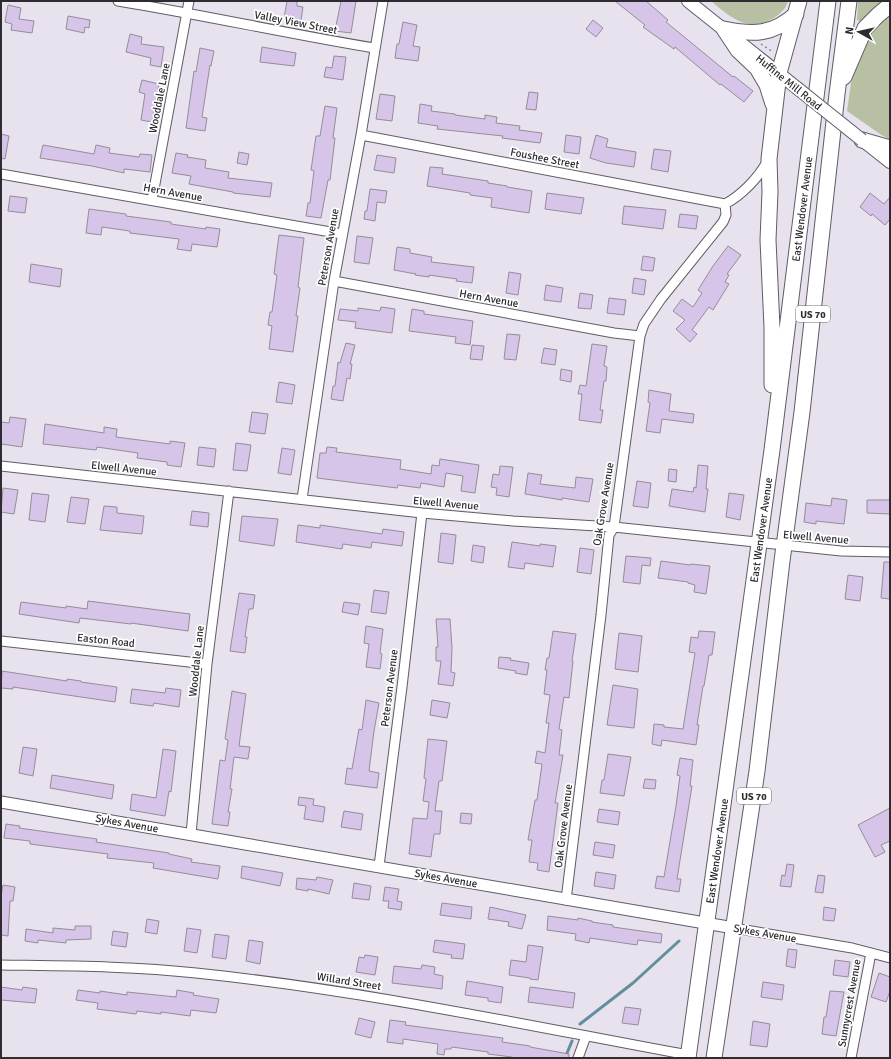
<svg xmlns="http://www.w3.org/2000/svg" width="891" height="1059" viewBox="0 0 891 1059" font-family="Signika,sans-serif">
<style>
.green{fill:#b7c0a3}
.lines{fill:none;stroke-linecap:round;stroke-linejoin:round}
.stream{stroke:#618f9e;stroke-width:3}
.building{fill:#d6c4e9;stroke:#938e98}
.minor-casing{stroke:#605c65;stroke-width:11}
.tertiary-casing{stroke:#605c65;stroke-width:13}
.secondary-casing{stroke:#605c65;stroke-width:14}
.trunk-casing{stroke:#605c65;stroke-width:17}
.path{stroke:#8b878f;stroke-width:1.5;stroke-dasharray:2 3;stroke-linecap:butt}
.minor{stroke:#fff;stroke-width:9}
.tertiary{stroke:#fff;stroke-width:11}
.secondary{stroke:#fff;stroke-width:12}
.trunk{stroke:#fff;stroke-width:15}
.secondary-bridge-casing{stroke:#605c65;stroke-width:14;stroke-linecap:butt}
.secondary-bridge{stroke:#fff;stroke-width:12}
.labels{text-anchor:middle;stroke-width:3.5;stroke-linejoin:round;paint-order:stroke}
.shield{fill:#fff;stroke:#6d6b6e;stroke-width:1}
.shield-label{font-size:10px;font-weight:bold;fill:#2e2c30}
.street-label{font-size:11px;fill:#2e2c30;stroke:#fff}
</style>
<rect width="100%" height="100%" fill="#e7e2ed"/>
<path class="green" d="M711,1H788C786,9 779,15 772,19C747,33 729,16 711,1Z
M858,1H885L863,22L857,20Z
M890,13V140L880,134L847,111C849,99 850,86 853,74C859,56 873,23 890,13Z"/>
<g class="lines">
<path class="stream" d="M580,1024L633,983L679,941
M565,1058L572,1041"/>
</g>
<path class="building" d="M287,1H297V6L303,7L301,20L284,18Z
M341,1H356L351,33L335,31Z
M615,1H646L668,20L666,22L733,77L734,76L753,91L744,102L721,84L720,85L675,47L674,49L643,27L645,25Z
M8,5L21,8L19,19L34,21L32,33L11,30L12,24L5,22Z
M68,16L90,20L89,28L85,27L84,33L66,29Z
M593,20L603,28L596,37L586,29Z
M403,22L417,25L413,46L420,47L418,61L395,58L397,44H399Z
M130,34L142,37L141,44L164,47L161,67L150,65L151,58L126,52Z
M262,47L296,53L294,66L260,62Z
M200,48L214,51L211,66L210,65L202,117L207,118L205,131L186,128L194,71L196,72Z
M334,56L346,57L343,80L324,77L326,67L332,68Z
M142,80L159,84L152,122L141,120L145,94L139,92Z
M529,92L538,93L536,110L526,109Z
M380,94L395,96L392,121L376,119Z
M420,104L432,106L431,111L455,114V115L485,119V115L497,117L496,123L520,126L519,130L542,133L540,143L502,138L503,136L437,129L438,126L418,123Z
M325,106L337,108L333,138H335L330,180H328L321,218L306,216L308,203H310L314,171L311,170L316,136H320Z
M1,134L9,136L5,159L1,158Z
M566,135L581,137L579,154L564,152Z
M596,135L608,139L606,147L636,152L634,167L606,163L590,158Z
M43,145L94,154L96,145L110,148L109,153L139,157L140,154L152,155L150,172L124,169V173L92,166L40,158Z
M654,149L671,151L668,172L651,169Z
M239,152L249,154L247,165L237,163Z
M176,153L188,155L187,157L206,160L205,168L229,172L228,178L272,183L270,197L233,193V192L189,184L191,176L172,173Z
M377,155L396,158L394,173L374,170Z
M430,167L443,168L442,174L488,181V183L507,186V187L532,191L529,213L491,207L492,198L470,195V193L427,186Z
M370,189L387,191L385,203L377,202L375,221L364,219L365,211H367Z
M547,193L584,198L581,214L545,209Z
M870,193L884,204L890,197V219L885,225L872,214L871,216L860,207Z
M10,196L27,198L25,213L8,211Z
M624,206L666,210L663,229L622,224Z
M89,209L126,214V216L171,222V224L206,229V227L220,229L217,247L192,244L191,251L177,249L179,239L130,233V231L102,227L101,235L86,233Z
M680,214L698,216L696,229L678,227Z
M279,235L304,238L298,287L300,288L296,316H298L293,352L269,349L272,326L268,325L270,312H272L277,275L274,274Z
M357,236L373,238L369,264L354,262Z
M728,246L741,255L727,274L729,275L725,282L729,284L713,310L709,307L692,330L697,334L690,342L676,329L685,320L673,311L682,299L693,307L702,293L698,290L713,266Z
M397,247L410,249V253L432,257L431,262L474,267L472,283L456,281L457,279L429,275V277L415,275L416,274L394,270Z
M643,256L655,258L653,271L641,270Z
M31,264L62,269L60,287L29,282Z
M509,272L521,274L518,295L506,293Z
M634,278L646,280L644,295L632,293Z
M546,285L563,288L561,302L544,300Z
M580,293L593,295L591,309L578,308Z
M609,298L626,300L624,315L607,313Z
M381,307L395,309L392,333L355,328L356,322L338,320L340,309L358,311V308L380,311Z
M412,309L424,311V314L473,321L470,345L455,343L456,337L409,331Z
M507,334L520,335L516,360L504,359Z
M346,343L355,345L350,364H352L350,379L347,378L343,401L331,399L333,386H335L338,362L340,363Z
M592,344L607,346L604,366L607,367L606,381H604L600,410H603L601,423L579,420L582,394H578L580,385L586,386Z
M472,345L484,346L482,360L470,359Z
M544,348L557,350L555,365L541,363Z
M561,369L572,371L571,382L560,380Z
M279,382L295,385L292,404L276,402Z
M649,390L671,394L669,411L694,414L693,423L662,419L660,433L646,431L650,403L648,402Z
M252,412L268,414L265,434L249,432Z
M10,417L26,419L22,447L1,444V422L9,423Z
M45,424L104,433V427L117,429L116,437L170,444V441L185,443L181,467L167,465V462L137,458L138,453L97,447L96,450L43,444Z
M236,443L251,445L247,471L233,470Z
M199,447L216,449L214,467L197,465Z
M327,447L337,448L336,452L401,460L400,469L431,474L432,465L439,466L440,459L479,465L475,493L461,491L463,476L446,473L444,487L421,483L420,488L398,485L397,488L317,478L320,453H326Z
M282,448L295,450L291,475L278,473Z
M698,465L708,466L706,489H708L705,512L669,506L672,489L693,492L694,487L696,488Z
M500,466L513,467L509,497L496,495L497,488L491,487L493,474L499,475Z
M669,469L677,470L676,482L668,481Z
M528,473L542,475L540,484L575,488L576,477L593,479L589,502L562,498V500L525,494Z
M637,481L651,483L648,508L633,506Z
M3,488L18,490L14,514L1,512Z
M32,493L49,495L45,522L29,520Z
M729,493L744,495L740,520L726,517Z
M71,497L89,499L85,524L67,522Z
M832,498L847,500L844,524L816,521V524L804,522L806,503L831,506Z
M867,500H890V514L867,513Z
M104,506L117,507V513L144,516L142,534L100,530Z
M192,511L209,513L208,527L190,525Z
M242,516L278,519L274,546L239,541Z
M298,525L320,528V525L382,534L383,529L404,532L402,546L372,542L371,548L343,544L342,549L296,542Z
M441,533L456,535L453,564L438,562Z
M512,542L540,546V544L556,546L553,567L525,563L524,569L508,567Z
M473,545L485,547L483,563L471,561Z
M580,548L594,550L591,574L577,572Z
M626,556L651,558L650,566L642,565L640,584L623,582Z
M661,561L690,565L691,564L710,566L706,594L694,592L695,585L688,583V582L658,578Z
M884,562H890V599L881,598Z
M848,575L863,577L860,601L845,599Z
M374,590L389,592L386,614L371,612Z
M239,593L255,595L253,609H249L245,637H247L245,653L230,651Z
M88,601L190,614L188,631L131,623V624L80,618L79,623L19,614L21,602L66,608V606L87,609Z
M344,602L360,604L358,615L342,612Z
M436,619H450L452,648L451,672L455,673L453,686L438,684L441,661H436V647H438Z
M366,626L383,629L380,653L382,654L380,669L366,667L369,644L364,643Z
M553,631L576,634L572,661H573L569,698L564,697L559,729L562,730L559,755H563L555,803H558L549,872L537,870L538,863L529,862L532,840H528L535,800H537L542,764L535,763L537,751L545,753L549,723H546L550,695L544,694L547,670H545L547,658H549Z
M699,631L715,632L712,655H709L704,686H703L697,725H699L696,745L662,740L661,746L652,744L654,724L664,725V727L683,729L695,653L689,652L691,637L698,638Z
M619,633L642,636L638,672L615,669Z
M499,657L511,658L510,660L529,663L527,675L515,673L516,671L498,668Z
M2,671L67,681V679L81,681V682L117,687L115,702L13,687V689L1,688Z
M613,685L638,689L634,728L607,725Z
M166,688L181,690L179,707L154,703L153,706L130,703L132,689L165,693Z
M232,691L246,694L239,746L250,747L248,759L234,757L230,789H232L228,812H230L228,826L212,824L220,760L225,761L228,740L225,739Z
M366,700L379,703L374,731L369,771L379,773L377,788L345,784L347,768L352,769L359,729L362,730Z
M432,700L450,703L447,718L430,715Z
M428,739L447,741L442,781H439L435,811H442L440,834H434L431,857L409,854L413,818L427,819L429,802L423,801L426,779L424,778Z
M23,747L37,749L33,776L19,773Z
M163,749L176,751L171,792L169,791L165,816L130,810L132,794L156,798Z
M608,754L631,757L624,796L600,793L602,780H604Z
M680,758L693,760L690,786H692L677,879H681L679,892L655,888L657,876L664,877L676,806L680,776L677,775Z
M52,775L114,785L112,799L50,788Z
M645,779L656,780L655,789L643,788Z
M299,797L314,799L313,805L325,807L323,822L304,819L306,806L298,805Z
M890,808V841L881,845L885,852L875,857L858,825Z
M599,809L620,812L618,825L597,822Z
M344,811L363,814L361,830L341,827Z
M461,813L472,814L471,824L460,823Z
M6,824L20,826L19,828L97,839L96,842L169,853V854L192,859L191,862L220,866L218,879L153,868L154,863L107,858L108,854L30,844V841L4,838Z
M595,842L615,845L613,858L593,855Z
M787,864L794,865L791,887L780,886L782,875L785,876Z
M242,866L283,873L280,886L241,878Z
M596,872L616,875L614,889L594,886Z
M818,875L825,876L823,893L815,892Z
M317,877L333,880L329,894L308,889V891L296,889L297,878L316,880Z
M354,883L371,886L369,900L352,898Z
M3,885L15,887L13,901H10L8,936L1,935V896Z
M385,887L399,889L397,901L402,902L401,910L388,908L389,901H383Z
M442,903L472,907L471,919L440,915Z
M490,907L526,915L522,929L508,926L509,922L488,919Z
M824,907L836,909L834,921L823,920Z
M548,916L578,920V918L592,921V922L613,925V927L662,934L661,943L638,940L637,945L590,938L589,943L575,940L576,934L547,930Z
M147,919L159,921L157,934L145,932Z
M75,926H91V939L66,940V943L38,940V943L25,941L26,929L53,933V928L75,930Z
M187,928L201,930L197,953L184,951Z
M113,931L128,933L126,947L111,945Z
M215,934L229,936L226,959L212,957Z
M249,940L263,942L260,964L246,961Z
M435,940L465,944L463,959L451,958L452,955L433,952Z
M528,945L543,947L538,980L530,979V978L509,975L511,960L526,962Z
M788,949L797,950L795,968L786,966Z
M365,955L378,957L375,975L356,972L359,957L364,958Z
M835,960L850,962L848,977L833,975Z
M422,965L435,967L434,974L443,976L442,989L392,983L394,966L421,969Z
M879,973L890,977V991L886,1002L871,997Z
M467,981L503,987L501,1003L488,1001V998L465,995Z
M763,982L784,985L782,1000L761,997Z
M1,987L22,990L23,987L37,989L35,1003L1,1000Z
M530,987L575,993L573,1008L528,1002Z
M78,990L100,993V991L127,995V992L176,997L177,990L194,993L193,995L219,999L216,1013L191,1010L190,1016L161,1012V1014L137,1011L136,1014L97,1009L98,1003L76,1000Z
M830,991L844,992L836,1036L822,1034L824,1017H826Z
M625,1007L641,1009L638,1025L622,1023Z
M359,1018L375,1022L371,1038L355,1034Z
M390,1020L406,1022L405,1025L503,1038L502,1042L530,1046V1047L569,1054V1058H512V1057L488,1054V1052L452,1047L451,1049H445L444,1055L437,1054L438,1044L403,1039V1044L387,1042Z
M753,1021L770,1024L767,1047L750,1045Z"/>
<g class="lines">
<g class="minor-casing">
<path id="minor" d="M118,1C204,15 289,34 374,48
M361,135L725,204
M1,174L342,234
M152,200L189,1
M334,281L614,333L640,336
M1,466L422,513L513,521L614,527L841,551L890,552
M302,499L334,281L361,135L383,1
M1,641L207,664
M191,834L207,664L229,491
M379,866L402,687L422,513
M566,900L601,615L609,535L614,527L640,336L644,324L661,299L723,222L726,215L725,204C742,195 758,178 767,162
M734,928L852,948L890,958
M1,965C66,966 132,966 196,973C362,990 525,1025 688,1055
M578,1058L586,1036
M851,1058L871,953"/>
</g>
<g class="tertiary-casing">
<path id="tertiary" d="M1,802L734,928"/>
</g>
<g class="secondary-casing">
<path id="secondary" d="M688,1L797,88
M866,143L890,162"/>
</g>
<g class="trunk-casing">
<path id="trunk" d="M724,29L738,50L757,68L767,85L773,104
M724,29C753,35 773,35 796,14
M844,77L865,28L878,15L890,5
M862,140L890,148
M772,385V327L768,240L770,192L769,159L779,73L799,1
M688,1058L772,450L828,1
M714,1058L757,771L782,561L802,412L837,94L849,1"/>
</g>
<path class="path" d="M761,44L773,52"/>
<use href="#minor" class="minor"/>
<use href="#tertiary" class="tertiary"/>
<use href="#secondary" class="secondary"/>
<use href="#trunk" class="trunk"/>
<g class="secondary-bridge-casing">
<path id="secondary-bridge" d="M797,88L862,140"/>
</g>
<use href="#secondary-bridge" class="secondary-bridge"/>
</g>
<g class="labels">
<g class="shield">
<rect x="796" y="306" width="34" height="16" rx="3"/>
<rect x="737" y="788" width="34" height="16" rx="3"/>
</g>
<g class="shield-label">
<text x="813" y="318">US 70</text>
<text x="754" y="800">US 70</text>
</g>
<g class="street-label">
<text transform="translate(296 22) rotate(11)" y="4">Valley View Street</text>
<text transform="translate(789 82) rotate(39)" y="4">Huffine Mill Road</text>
<text transform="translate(159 98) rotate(-79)" y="4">Wooddale Lane</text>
<text transform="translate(545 158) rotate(11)" y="4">Foushee Street</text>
<text transform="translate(173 192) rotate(10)" y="4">Hern Avenue</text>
<text transform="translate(802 209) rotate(-83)" y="4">East Wendover Avenue</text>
<text transform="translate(328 247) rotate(-80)" y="4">Peterson Avenue</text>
<text transform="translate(489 298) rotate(10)" y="4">Hern Avenue</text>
<text transform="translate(124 468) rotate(6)" y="4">Elwell Avenue</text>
<text transform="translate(446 503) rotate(5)" y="4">Elwell Avenue</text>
<text transform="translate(603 504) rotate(-81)" y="4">Oak Grove Avenue</text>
<text transform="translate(761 530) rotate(-82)" y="4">East Wendover Avenue</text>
<text transform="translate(816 537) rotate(5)" y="4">Elwell Avenue</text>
<text transform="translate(106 640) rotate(6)" y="4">Easton Road</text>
<text transform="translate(196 661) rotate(-84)" y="4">Wooddale Lane</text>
<text transform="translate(389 688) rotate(-83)" y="4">Peterson Avenue</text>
<text transform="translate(127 823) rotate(10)" y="4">Sykes Avenue</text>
<text transform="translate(563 826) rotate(-83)" y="4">Oak Grove Avenue</text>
<text transform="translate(717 851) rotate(-82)" y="4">East Wendover Avenue</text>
<text transform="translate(446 878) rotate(10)" y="4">Sykes Avenue</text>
<text transform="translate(765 933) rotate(10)" y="4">Sykes Avenue</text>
<text transform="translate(349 981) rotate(9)" y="4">Willard Street</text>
<text transform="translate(849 1003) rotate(-80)" y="4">Sunnycrest Avenue</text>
</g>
</g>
<rect width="891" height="1059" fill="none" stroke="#2e2c30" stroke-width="4"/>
<g transform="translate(859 32) rotate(278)" stroke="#ffffff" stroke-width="3" paint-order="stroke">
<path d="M0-3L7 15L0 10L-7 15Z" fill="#2e2c30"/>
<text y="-6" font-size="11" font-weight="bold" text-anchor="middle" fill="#2e2c30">N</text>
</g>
</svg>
